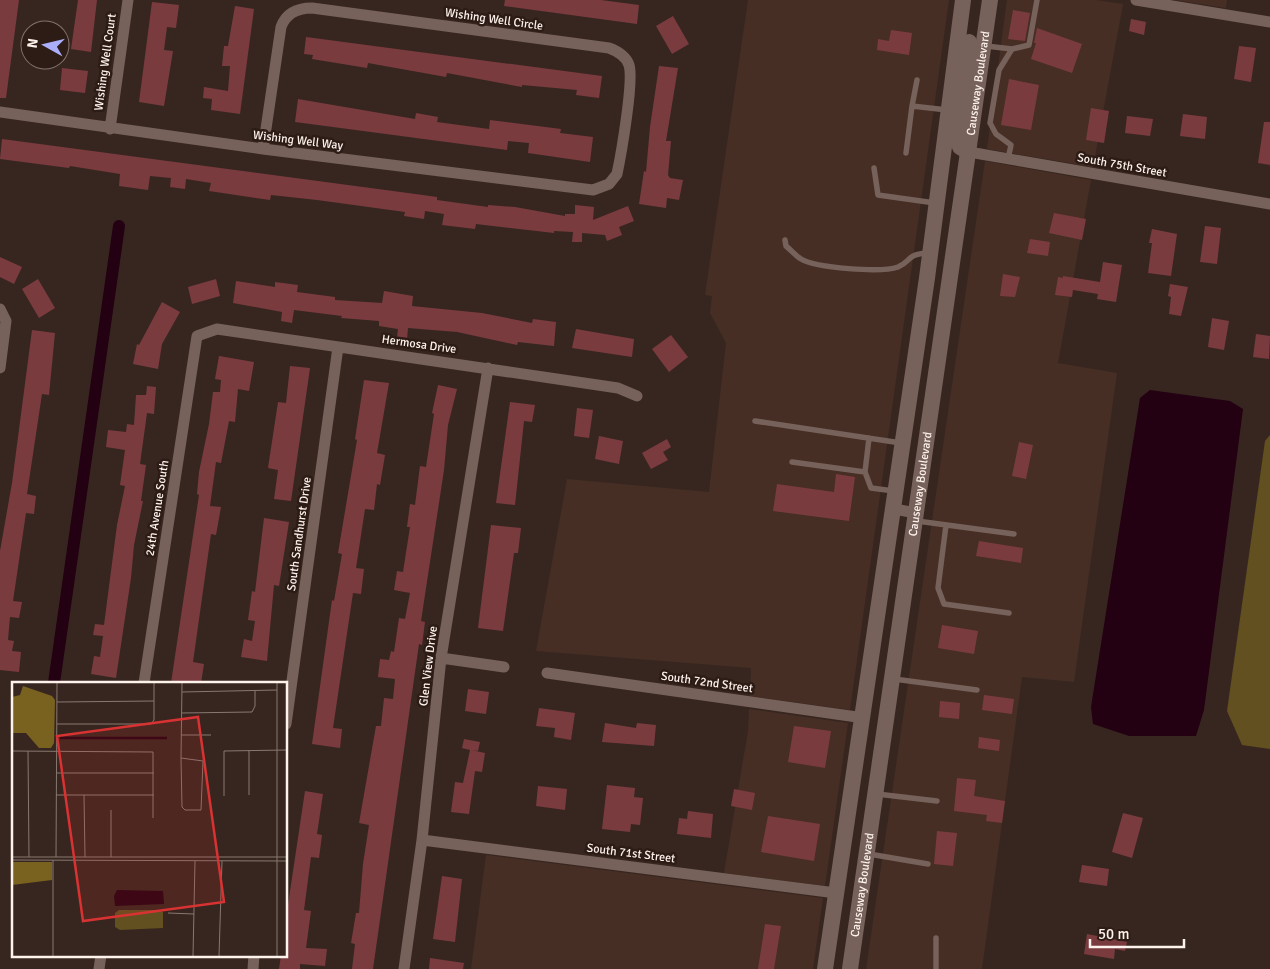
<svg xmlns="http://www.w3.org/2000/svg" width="1270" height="969" viewBox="0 0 1270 969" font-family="Signika,sans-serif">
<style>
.built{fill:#462e25}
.green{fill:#625020}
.water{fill:#230012}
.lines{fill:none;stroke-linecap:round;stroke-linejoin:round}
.canal{stroke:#230012;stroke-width:12}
.building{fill:#7a3b3f}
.service{stroke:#76625a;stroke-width:5.5}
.minor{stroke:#76625a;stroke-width:11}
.secondary{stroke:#76625a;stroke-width:16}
.labels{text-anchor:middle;stroke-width:5;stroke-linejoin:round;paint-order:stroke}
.street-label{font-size:12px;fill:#fef2ed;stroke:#2d1c16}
.inset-river{fill:none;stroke:#230012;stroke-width:2.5}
.inset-road{fill:none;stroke:#877871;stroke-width:1}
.view{fill:#d83232;fill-opacity:0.15;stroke:#d83232;stroke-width:2.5}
.inset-edge{fill:none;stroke:#fef2ed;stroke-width:2.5}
</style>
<rect width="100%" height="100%" fill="#37261f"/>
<path class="built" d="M748,0H949L850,710L750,696L751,668L536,651L567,479L709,492L726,343L710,313L712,296L705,295Z
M1007,0H1096L1123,4L1093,167L987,149Z
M1174,0H1227L1226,8Z
M985,161L1091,180L1058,363L1117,373L1074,682L1022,677L982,969H866Z
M749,709L848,723L825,886L724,873L748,731Z
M486,855L823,898L813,969H471Z"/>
<path class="green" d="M1270,435V749L1242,745L1227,711L1265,441Z"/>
<path class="water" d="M1150,390L1230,401L1243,409L1204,710L1196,736H1129L1093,724L1091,707L1140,398Z"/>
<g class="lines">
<path class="canal" d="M54,683L119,226"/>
</g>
<path class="building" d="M0,0H19L6,98H0Z
M78,0H97L91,52L71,49Z
M505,0H601L639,5L637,24L504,6Z
M152,2L179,5L176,28L167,27L164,50L173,51L164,106L139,102Z
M235,6L254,9L240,114L211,110L212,99L203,98L204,87L228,91L230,66H222L224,46H228Z
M1013,10L1030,13L1025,41L1008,39Z
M673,16L689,44L672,54L656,26Z
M1131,19L1146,22L1144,35L1129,31Z
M1037,28L1082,44L1072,73L1031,59L1036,43H1034Z
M891,30L912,33L909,55L877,50L878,39L889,41Z
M306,37L602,76L599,98L576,95L577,90L522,85V87L447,73L446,77L368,63L367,68L312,59L313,55L304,54Z
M1239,46L1256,48L1251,82L1234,79Z
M659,66L678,68L666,141H671L668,175L670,178L683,180L679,200L667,198L666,208L639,204L644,171L646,172L650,127Z
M62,68L88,71L85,93L60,90Z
M1009,79L1039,85L1031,130L1001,125Z
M298,99L415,119L416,113L438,117L437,122L489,129L490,120L561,129L560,133L593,137L590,162L528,153L529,143L508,141L507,150L295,122Z
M1091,108L1109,111L1104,143L1086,140Z
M1183,114L1207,117L1205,139L1180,136Z
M1127,116L1153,119L1150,136L1125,133Z
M1264,122H1270V165L1258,163Z
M2,139L408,193L437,197V200L488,207V205L515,207L565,216V214H575V205L594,207L593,220L628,206L634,221L619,227L622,235L607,241L605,235L582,233V242H572L573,232L554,231V233L476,224L475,229L442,225L444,214L425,211L424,219L404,216L405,212L317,200L271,195L270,200L209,191L211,183L186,179L185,189L170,187L171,178L150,176L148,190L119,186L120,174L70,166L69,168L0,159Z
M1054,213L1086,219L1082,240L1049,233Z
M1205,226L1221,228L1217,264L1200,262Z
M1152,229L1177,234L1171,276L1148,273L1152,243H1149Z
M1030,239L1050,242L1048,256L1027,253Z
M0,257L22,267L14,284L0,277Z
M1103,262L1122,265L1116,302L1097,299L1098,294L1073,290L1072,297L1055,295L1058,277L1063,278V276L1100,282Z
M1003,274L1020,277L1015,297L1000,296Z
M38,279L55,308L39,318L22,289Z
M216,279L220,296L192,304L188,287Z
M236,281L275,287V282L298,285L297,292L335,297V300L382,303L384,291L413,296L412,306L482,313L532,323L533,319L556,322L554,346L518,342L517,345L457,332L408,328L407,340L397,338L398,329L379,326V321L341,318L342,316L294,310L292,323L281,321L282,312L233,303Z
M1170,284L1188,287L1181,316L1169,314L1171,297L1168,296Z
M162,302L180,312L162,344L158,369L133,364L137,344L139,345Z
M1212,318L1229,321L1224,350L1208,347Z
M576,329L634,339L632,357L572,348Z
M32,330L55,333L49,395L42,394L27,494L36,496L34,514L26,513L13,601L22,602L19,618L10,617L8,640L14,641L12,651L21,652L19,672L0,670V551L12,483Z
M1256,334L1270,336L1269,359L1253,357Z
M671,335L688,357L669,372L652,349Z
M219,356L254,362L249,391L238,389L235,422L229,421L221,463L216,462L210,506L221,507L216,535L211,534L193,662L204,664L201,683H171L199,495L197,494L199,472L209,424L213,392H220L221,380L215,379Z
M290,366L310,368L291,501L274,499L278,470L268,468L278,402L286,403Z
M364,380L389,383L377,453L385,455L380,485L377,484L374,510L365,509L356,568L364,569L361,594L353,593L333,728L342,729L340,748L312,744L332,600L334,601L342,554L338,553L357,440L355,439Z
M438,385L457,389L448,425L444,470L421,621L425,622L422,645L419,644L373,969H352L355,944L351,943L356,913H359L363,864L369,825L359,823L376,726H381L384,698L393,699L395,679L378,677L380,659L389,660L391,651L394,652L399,618L405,619L410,593L394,590L397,571L403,572L410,527H407L410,504L415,505L420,466L426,467L434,414L432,413Z
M147,386L156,387L154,414L147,413L140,464L146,465L141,501H143L134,545L131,578L116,678L91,674L94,656L100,657L103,636L93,635L95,624L104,625L117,525L125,486L120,485L125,450L106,447L108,430L126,432L127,424L134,425L136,395H146Z
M510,402L535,405L532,422L524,421L515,505L496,503Z
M577,408L593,410L589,438L574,436Z
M599,436L623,441L619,464L595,459Z
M667,439L671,447L663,452L668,460L651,469L642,453Z
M1019,442L1033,445L1026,479L1012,476Z
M836,474L855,477L849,521L773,511L777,484L834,492Z
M264,518L289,522L279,586L274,585L267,661L241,657L244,639L252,641L255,621L248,620L252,591L255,592Z
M491,525L521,528L518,553H514L503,631L478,628Z
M979,541L1023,548L1021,563L976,556Z
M942,625L978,631L974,654L938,648Z
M468,689L489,692L486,714L465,711Z
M984,695L1014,699L1012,714L982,710Z
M940,701L960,703L959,719L939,717Z
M539,708L575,713L571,740L554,737L555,728L536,726Z
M605,723L636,728L637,723L656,725L654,746L602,742Z
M794,726L831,731L825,768L788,762Z
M979,737L1000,740L999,751L978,748Z
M464,739L480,742L478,751L471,750L485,753L482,772L475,771L469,814L451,812L455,782L463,783L470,750L462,748Z
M957,778L976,780L974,796L1005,801L1002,823L986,821L987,815L954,811Z
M607,785L635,788L634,797L643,798L640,825L631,824L630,832L602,829Z
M538,786L567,789L565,810L536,806Z
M734,789L755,793L752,810L731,806Z
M305,791L323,794L317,834L322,835L319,858L311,857L304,910L311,911L306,948L327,949L325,966L300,964V969H279L281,955H286V918Z
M688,811L713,814L711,838L677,834L679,818L687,819Z
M1123,813L1143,818L1132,858L1112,852Z
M768,816L820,824L814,861L761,852Z
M937,831L957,833L953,866L934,864Z
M1082,865L1109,869L1107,886L1079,882Z
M442,876L462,879L455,942L433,939Z
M765,924L781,926L774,969H758Z
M1087,934L1127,942L1125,951L1115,949L1114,959L1084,954Z
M430,958L464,963L463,969H429Z"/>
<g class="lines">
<path class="service" d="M986,46L1012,49
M912,106L917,80
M906,153L912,106L947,110
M1008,159L1011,145L996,134L990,123L999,70L1012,49L1029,45L1037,0
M874,168L878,195L935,203
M785,240L786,246C791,250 796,256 801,259C816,268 881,273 898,267C912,261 906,254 928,253
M755,421L901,443
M792,462L865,472L869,438
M865,472L871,488L894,491
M917,521L1014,534
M946,525L938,588L944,604L1009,613
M894,679L977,690
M877,794L937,801
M869,854L928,864
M936,938V969"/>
<path class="minor" d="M1136,0L1270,22
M0,112L263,149L593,190L609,184L617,174C621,155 634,81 629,65C626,56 617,51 609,48L312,8C298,8 286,13 281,27L263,149
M110,129L128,0
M969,152L1270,204
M0,309L6,321L0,368
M894,509L916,513
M441,658L504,667
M547,673L864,718
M144,683L197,336L217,329L618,388L637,396
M286,724L338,347
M422,840L836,893
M99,969L101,955
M253,969L254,955
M404,969L422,840L441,658L488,368"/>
<g class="secondary">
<path d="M969,42L957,136L960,147L969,152"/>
<path d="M825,969L927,278L963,0"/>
<path id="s1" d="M850,969L990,0"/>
</g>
</g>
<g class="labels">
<g class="street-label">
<text transform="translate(494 19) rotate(8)" y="4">Wishing Well Circle</text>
<text transform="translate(105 62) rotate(-82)" y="4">Wishing Well Court</text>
<text dy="4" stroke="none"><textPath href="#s1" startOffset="895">Causeway Boulevard</textPath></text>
<text transform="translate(298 140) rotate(7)" y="4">Wishing Well Way</text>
<text transform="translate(1122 165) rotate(10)" y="4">South 75th Street</text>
<text transform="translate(419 344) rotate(8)" y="4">Hermosa Drive</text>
<text dy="4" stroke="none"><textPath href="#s1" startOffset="490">Causeway Boulevard</textPath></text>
<text transform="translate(157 508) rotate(-81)" y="4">24th Avenue South</text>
<text transform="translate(299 534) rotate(-82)" y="4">South Sandhurst Drive</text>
<text transform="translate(428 666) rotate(-83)" y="4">Glen View Drive</text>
<text transform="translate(707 682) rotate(8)" y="4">South 72nd Street</text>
<text transform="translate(631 853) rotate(7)" y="4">South 71st Street</text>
<text dy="4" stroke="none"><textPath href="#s1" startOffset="85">Causeway Boulevard</textPath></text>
</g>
</g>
<g transform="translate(12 682)">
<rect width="275" height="275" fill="#37261f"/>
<path d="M107,228H147L151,230V246L108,248L103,245V231Z" fill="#625020"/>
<path d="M11,4L40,14L43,18L42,61L39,66H27L14,51H0V15L8,13ZM0,180H40V198L0,203Z" fill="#79611f"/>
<path d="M105,208L151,209L152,222L103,224L102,214Z" fill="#230012"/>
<path class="inset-river" d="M48,56H155"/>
<path class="inset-road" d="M265,1V274M170,10L265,8M45,20L142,19M169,31L240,30L243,24V9M45,42H139L142,38V1M169,53H199M0,69L141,70V136M16,69L17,175M169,76L191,79L189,128H173L170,125L169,76L170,1M44,91H142M44,113H142M72,113L73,175M237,113V68M212,114V69L275,68M0,175H275M44,175L45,1M99,175V128M0,178L275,179M41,178V274M156,231L182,232M181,274L183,179M207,274L210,179"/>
<path class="view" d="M186,35L212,220L71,239L45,54Z"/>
<rect width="275" height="275" class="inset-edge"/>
</g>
<g transform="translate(45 45) rotate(278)"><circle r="24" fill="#2d1c16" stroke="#81726c"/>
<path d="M0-4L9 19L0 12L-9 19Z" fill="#abaffb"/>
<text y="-8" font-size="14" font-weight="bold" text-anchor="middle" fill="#fef2ed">N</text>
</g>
<path d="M1090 939v8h94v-8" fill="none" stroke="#fef2ed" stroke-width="2.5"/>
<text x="1098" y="939" font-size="15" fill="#fef2ed" stroke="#2d1c16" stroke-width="4" paint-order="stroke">50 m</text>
</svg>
